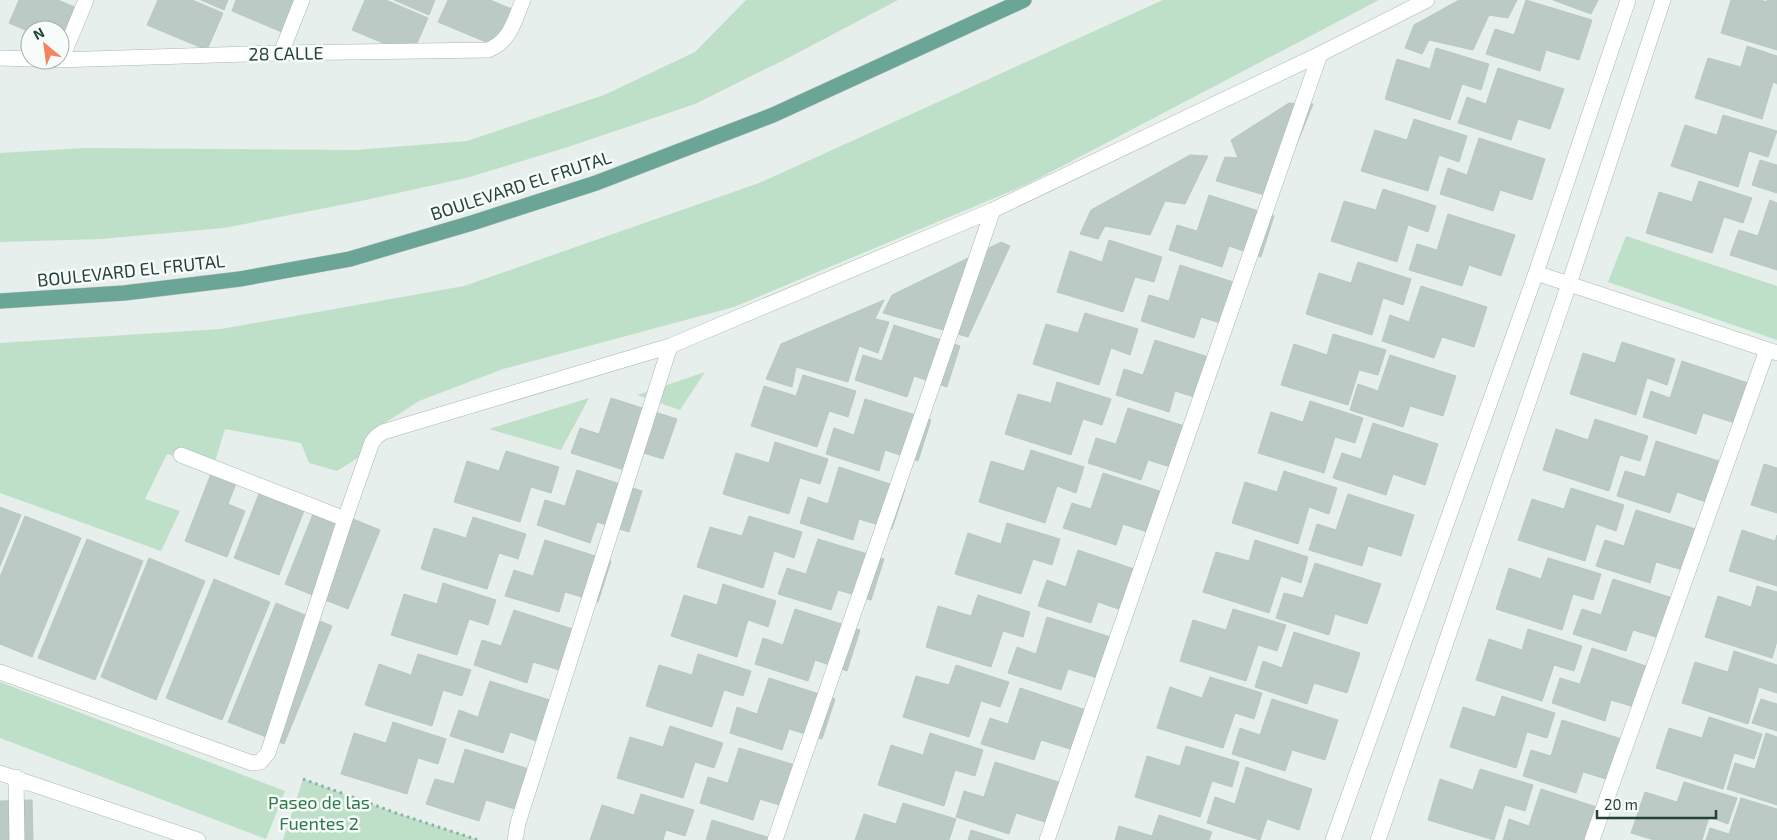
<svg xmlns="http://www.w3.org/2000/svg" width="1777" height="840" viewBox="0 0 1777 840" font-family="'Exo 2',sans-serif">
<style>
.green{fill:#bfe0c8}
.building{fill:#bbcac4;stroke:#b8c9c2}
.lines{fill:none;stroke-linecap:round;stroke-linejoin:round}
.street-casing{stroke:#a8b8b2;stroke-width:16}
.primary-casing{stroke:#c2cac8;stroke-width:16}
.path{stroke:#86b3a5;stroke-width:3;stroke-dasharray:2.5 4;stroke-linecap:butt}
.street{stroke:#fff;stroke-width:15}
.primary{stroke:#6aa596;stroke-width:15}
.labels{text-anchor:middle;stroke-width:5;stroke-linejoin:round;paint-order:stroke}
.street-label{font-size:18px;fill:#24423a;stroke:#f7fbf9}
.park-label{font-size:18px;fill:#2d7a4b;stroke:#f7fbf9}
</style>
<rect width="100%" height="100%" fill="#e6efeb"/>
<path class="green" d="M746,0H898L788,58L695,104L568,147L466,178L361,201L224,228L101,239L0,242V153L84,148L356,150L467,141L604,95L695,52Z
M1163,0H1379L1028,184L734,307L503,369L419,401L382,425L364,454L337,471L309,463L301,443L225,429L213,468L167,454L145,499L180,511L161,551L0,493V343L221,329L464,286L759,183Z
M1626,236L1777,286V340L1608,282Z
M705,372L680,410L637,395Z
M589,398L561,450L489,429Z
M0,682L285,791L266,839L0,738Z
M303,779L396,813L478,840H283Z"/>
<path class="building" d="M19,0H58L84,11L60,45V30H30V32L9,23Z
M158,0H192L223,13L207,50L147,25Z
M201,0H228L224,10Z
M236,0H307L291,36L232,11Z
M365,0H386L428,18L412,55L352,30Z
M394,0H435L429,15Z
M448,0H490L514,10L498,47L438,22Z
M1459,0H1517L1508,18L1489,15L1473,50L1429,40L1422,54L1405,48L1414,25Z
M1526,0L1592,20L1579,60L1546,50L1540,71L1486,54L1495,29L1514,35Z
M1553,0H1598L1591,14Z
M1731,0H1760L1767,2V0H1777V50L1721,33Z
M1747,46L1777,56V84L1773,82L1762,119L1695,98L1708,58L1741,67Z
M1436,48L1489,64L1481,90L1462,84L1450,120L1385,99L1397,59L1430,69Z
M1498,68L1564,89L1550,129L1518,119L1511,140L1458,123L1467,97L1486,104Z
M1289,103L1313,104L1275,198L1216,181L1225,157L1238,158L1231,140Z
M1723,115L1777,131L1768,157L1749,151L1738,187L1671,166L1685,125L1717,135Z
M1414,119L1467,136L1459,162L1439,155L1428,191L1361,171L1375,130L1407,140Z
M1479,138L1545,159L1532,200L1500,190L1493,211L1440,194L1448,168L1467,175Z
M1190,155L1208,156L1185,204L1165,201L1150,235L1105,226L1098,239L1080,234L1091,210Z
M1760,160L1777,165V193L1752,185Z
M1699,181L1752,198L1743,223L1724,217L1712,253L1646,233L1659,192L1692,202Z
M1383,189L1436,206L1428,232L1408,225L1397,262L1331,241L1344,201L1376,210Z
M1209,195L1274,216L1261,257L1229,246L1222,267L1169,250L1177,225L1197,231Z
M1770,200L1777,203V270L1730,255L1739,230L1758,236Z
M1448,214L1515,235L1501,276L1469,265L1462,286L1409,270L1417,244L1437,250Z
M1109,240L1162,257L1154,282L1135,277L1123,312L1057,292L1070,251L1102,262Z
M1001,242L1010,246L968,337L883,313L892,295Z
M1358,262L1411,279L1403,305L1383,298L1372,335L1306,314L1319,273L1351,283Z
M1180,265L1246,286L1233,327L1201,317L1194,338L1141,321L1149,295L1169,301Z
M1421,286L1487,307L1474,347L1442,337L1434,358L1382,341L1390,315L1409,322Z
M884,300L875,319L889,322L878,353L859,346L848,382L796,367L792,387L766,379L781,344Z
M1085,313L1138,329L1130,355L1111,348L1099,385L1033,364L1046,324L1078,333Z
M894,325L960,346L947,387L914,376L907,397L855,380L863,355L882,361Z
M1333,334L1386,350L1378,375L1359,370L1348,405L1281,385L1294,344L1327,355Z
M1155,340L1221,361L1207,401L1175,391L1169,412L1116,395L1124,369L1143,375Z
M1622,342L1675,359L1667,385L1647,378L1636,415L1570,394L1583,353L1615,363Z
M1390,355L1456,376L1443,416L1410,406L1403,427L1350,410L1358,384L1378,391Z
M1682,361L1748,383L1735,423L1703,413L1696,434L1643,417L1651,391L1670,398Z
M803,375L856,391L848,417L829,411L817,447L751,426L764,386L796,396Z
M1057,382L1111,399L1102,425L1083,419L1071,455L1005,434L1018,394L1051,403Z
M611,398L677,419L663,459L631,449L624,470L571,453L580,428L599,434Z
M865,399L931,420L918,461L885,450L879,471L826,454L834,428L854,435Z
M1310,401L1363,418L1355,443L1335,437L1324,473L1258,453L1271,412L1303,422Z
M1128,408L1194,429L1180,470L1148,460L1141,480L1088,463L1096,438L1116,444Z
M1595,419L1648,436L1640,461L1620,455L1609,491L1543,470L1556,429L1588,440Z
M1373,423L1438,444L1425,485L1393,474L1386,495L1333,478L1342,453L1361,459Z
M1656,441L1722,462L1709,503L1677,492L1670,513L1617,496L1625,471L1645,477Z
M775,442L828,459L820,484L800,478L789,514L723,494L736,453L769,463Z
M1031,450L1084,467L1076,493L1057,486L1045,523L979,502L991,461L1024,471Z
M506,451L559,467L551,493L531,487L520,522L454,502L467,461L499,471Z
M1764,464L1777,468V513L1751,505Z
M839,467L905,489L892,529L859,519L853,540L800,523L808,497L828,504Z
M577,470L642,491L629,532L597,522L590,543L537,525L545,500L565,506Z
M212,471L237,481L228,504L245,511L227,557L185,541Z
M1284,471L1337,488L1329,514L1309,507L1298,544L1232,523L1245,482L1277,492Z
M1103,473L1169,494L1156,535L1123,524L1116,545L1063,528L1072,503L1091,509Z
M262,486L307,503L279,575L234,558Z
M1571,488L1624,505L1616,531L1596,524L1585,561L1518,540L1532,499L1564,509Z
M1348,494L1414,515L1401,556L1368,546L1362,566L1309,550L1317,524L1336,530Z
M317,504L380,530L348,609L285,584Z
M0,507L21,515L0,566Z
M1636,510L1702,531L1689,572L1656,562L1650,583L1596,566L1605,540L1624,546Z
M25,516L81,538L32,657L0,644V577Z
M749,516L802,532L794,558L774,551L763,588L697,567L710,527L742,536Z
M473,517L526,534L518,559L499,553L487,589L421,569L434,528L466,538Z
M1007,523L1060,539L1052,565L1033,559L1021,594L955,574L968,533L1001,544Z
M1742,530L1775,541L1777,535V586L1729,571Z
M87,539L143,561L95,680L38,658Z
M818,539L884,559L871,600L838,590L831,610L778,594L787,568L806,574Z
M545,540L611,561L598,602L565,592L559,612L505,596L514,570L533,576Z
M1255,540L1308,557L1301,583L1281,576L1269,613L1203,592L1216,552L1249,561Z
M1078,550L1143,572L1130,613L1098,602L1091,623L1038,606L1047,580L1066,587Z
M149,558L205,581L156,700L101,677Z
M1548,558L1601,574L1593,600L1573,594L1562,630L1496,609L1509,568L1541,579Z
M1315,563L1381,584L1367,624L1335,614L1329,635L1276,618L1284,593L1303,598Z
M214,579L270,602L222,720L166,698Z
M1613,579L1679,600L1666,640L1633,630L1626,651L1573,634L1582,609L1601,615Z
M443,583L496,600L488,625L469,619L457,655L391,635L404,594L437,604Z
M723,584L776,601L768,627L748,620L737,657L671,636L684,595L717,605Z
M1757,586L1777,592V641L1772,658L1705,637L1718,596L1751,607Z
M978,595L1030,612L1023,637L1003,631L991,667L926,647L938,606L971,616Z
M276,603L332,626L284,744L228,722Z
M795,609L860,630L847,671L815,660L808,681L755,664L763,638L783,645Z
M1233,609L1286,625L1277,651L1258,645L1246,681L1180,661L1193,620L1226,630Z
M514,610L579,631L566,672L533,662L527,683L474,665L482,640L501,646Z
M1047,617L1114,638L1101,679L1068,669L1061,690L1008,673L1017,647L1036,654Z
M1528,629L1582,646L1574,671L1554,665L1542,701L1476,680L1489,639L1522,650Z
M1294,632L1360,653L1347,693L1314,683L1307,704L1255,687L1263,661L1282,668Z
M1592,648L1658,670L1644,710L1611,700L1605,721L1552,703L1560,678L1580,684Z
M1734,651L1777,665V693L1759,687L1748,724L1682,703L1695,662L1728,672Z
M418,654L471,670L462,696L443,690L432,726L365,705L379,664L411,675Z
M698,654L751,671L743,696L724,690L712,727L646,706L659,665L692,675Z
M956,665L1009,682L1000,707L981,701L969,737L903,717L916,676L949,685Z
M1210,677L1262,693L1254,719L1235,713L1223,748L1157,728L1170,687L1202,698Z
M769,678L835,699L822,739L789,729L782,750L730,733L737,707L757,714Z
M490,681L556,702L542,743L510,732L503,753L450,736L459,710L478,717Z
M1020,688L1086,710L1073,750L1041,740L1034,760L981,744L990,718L1008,724Z
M1502,696L1555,713L1547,738L1527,732L1516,768L1450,747L1463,707L1495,717Z
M1272,699L1338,720L1325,760L1292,750L1285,771L1232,754L1240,728L1260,735Z
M1761,699L1777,704V731L1752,723Z
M1709,717L1762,734L1754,759L1734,753L1723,789L1656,768L1669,728L1702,738Z
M1562,720L1628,741L1616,782L1583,772L1576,793L1523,776L1531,750L1551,756Z
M393,722L446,739L438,764L418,758L407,794L341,774L354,733L386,743Z
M670,726L723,743L714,768L695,762L683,798L617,778L630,737L663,747Z
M930,733L983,750L975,776L955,770L944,806L878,785L891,745L923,755Z
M1766,733L1777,737V805L1727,789L1735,763L1755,769Z
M1186,746L1239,762L1232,787L1212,781L1200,817L1135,797L1147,756L1180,766Z
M739,748L805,768L792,809L760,799L753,820L700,803L708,777L728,783Z
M465,749L532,770L518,810L486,800L479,821L426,804L435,779L454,784Z
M995,762L1062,783L1048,823L1016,813L1009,834L956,817L964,791L984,797Z
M1246,767L1312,789L1299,830L1267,819L1260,840L1207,823L1215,797L1235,804Z
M1480,769L1533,785L1525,811L1505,805L1494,840L1428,820L1440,779L1473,790Z
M1684,782L1737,798L1728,824L1709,817L1702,840H1654L1631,833L1645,792L1677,802Z
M1541,789L1606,810L1597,840H1503L1509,819L1529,826Z
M641,794L694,810L685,836L666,830L663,840H590L602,805L634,815Z
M1741,798L1777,809V840H1706L1710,828L1729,834Z
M32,800L33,840H0V801Z
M903,803L956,819L949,840H855L864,814L896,824Z
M1159,815L1212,832L1209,840H1115L1119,826L1152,836Z
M712,820L777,840H706Z
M971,830L1003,840H968Z"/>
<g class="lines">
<g class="street-casing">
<path id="street" d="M281,53L302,0
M0,58L30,59
M57,60L281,53L488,50C511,41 514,21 523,0
M61,60L86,0
M1536,273L1777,353
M181,455L345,519
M0,672L252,763L260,762L268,753L345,519L372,442L377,436L383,432L670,346L993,210L1320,54L1427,0
M0,773L198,840
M16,777L17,840
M515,840L518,823L670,346
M775,840L993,210
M1047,840L1320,54
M1333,840L1536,273L1628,0
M1378,840L1569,284L1663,0
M1592,840L1767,350"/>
</g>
<g class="primary-casing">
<path id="primary" d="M0,301L124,293L240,279L350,259L472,223L596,183L773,115L1024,0"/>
</g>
<path class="path" d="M303,779L396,813L478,840"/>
<use href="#street" class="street"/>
<use href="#primary" class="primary"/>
</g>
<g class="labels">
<g class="street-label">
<text transform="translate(286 54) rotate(-1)" y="6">28 CALLE</text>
<text transform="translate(521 186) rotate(-18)" y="6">BOULEVARD EL FRUTAL</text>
<text transform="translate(131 271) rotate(-6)" y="6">BOULEVARD EL FRUTAL</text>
</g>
<g class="park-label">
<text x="319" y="809">Paseo de las<tspan x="319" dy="21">Fuentes 2</tspan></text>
</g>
</g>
<g transform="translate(45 45) rotate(331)"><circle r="24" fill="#f7fbf9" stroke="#a3b1ad"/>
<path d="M0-4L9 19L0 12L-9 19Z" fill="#f4845f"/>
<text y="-8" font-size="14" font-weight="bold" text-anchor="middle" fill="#24423a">N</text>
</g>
<path d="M1597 810v8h119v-8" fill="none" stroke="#24423a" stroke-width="2.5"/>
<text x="1604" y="810" font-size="15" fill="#24423a" stroke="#f7fbf9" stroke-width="4" paint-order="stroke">20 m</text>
</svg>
